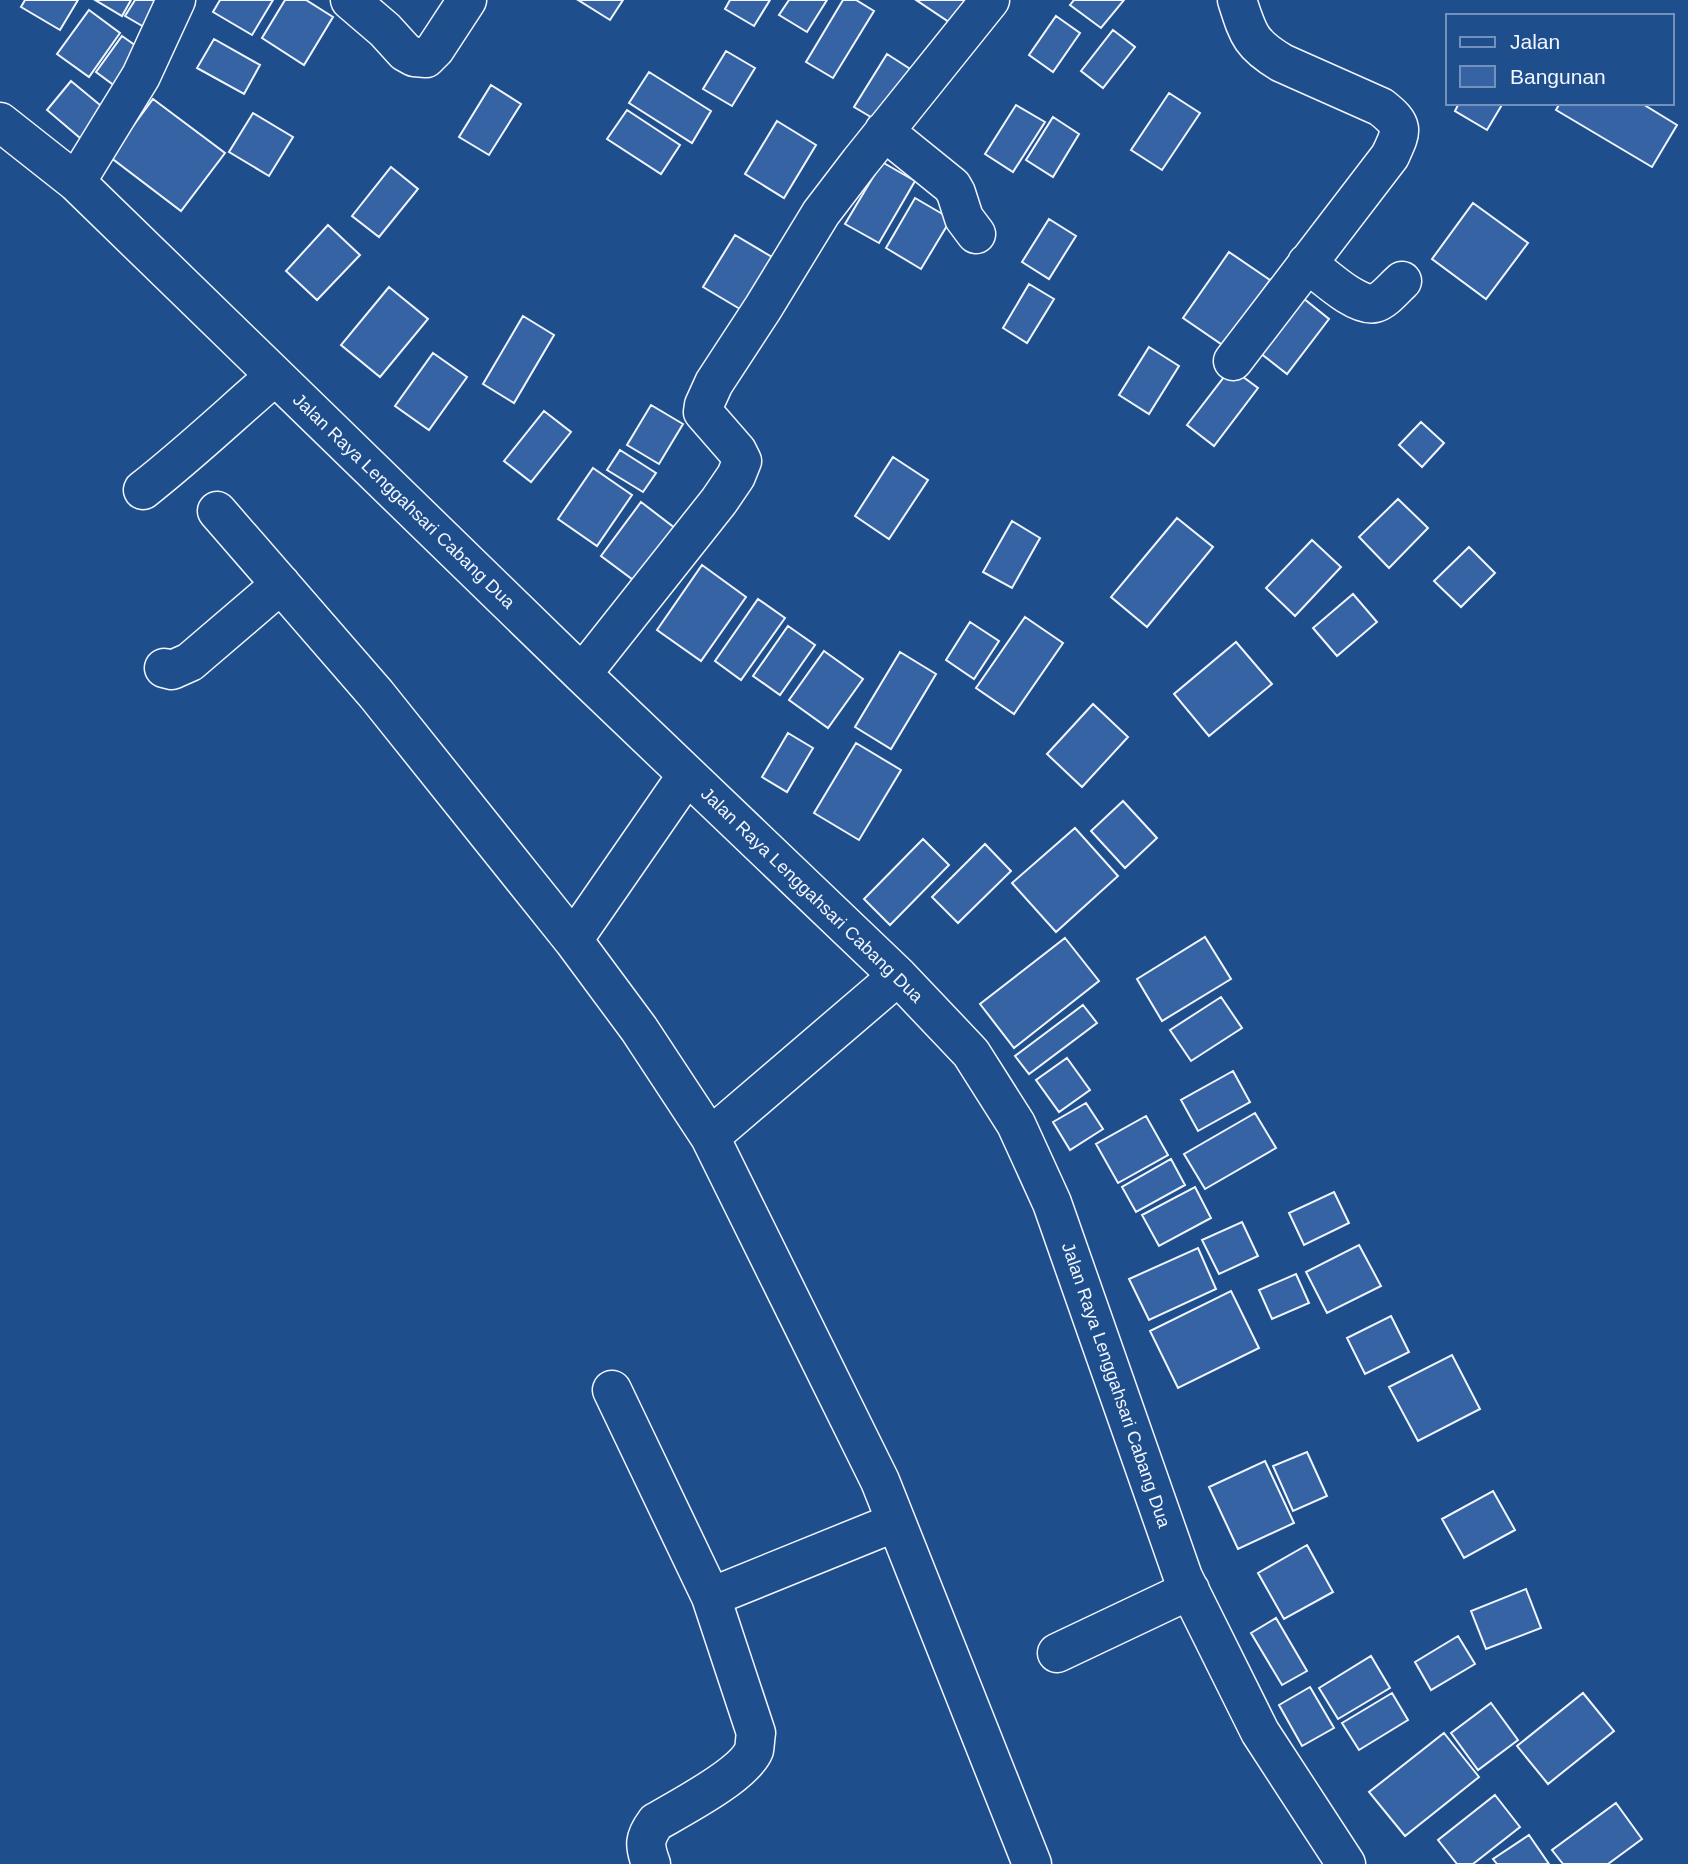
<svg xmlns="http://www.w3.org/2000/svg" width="1688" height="1864" viewBox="0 0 1688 1864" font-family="Arial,sans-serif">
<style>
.building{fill:#3563a3;stroke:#f2f6ff;stroke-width:2}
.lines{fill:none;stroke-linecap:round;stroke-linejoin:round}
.minor-casing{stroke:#f2f6ff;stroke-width:41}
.minor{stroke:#1f4e8c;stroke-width:38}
.labels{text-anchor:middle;stroke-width:5;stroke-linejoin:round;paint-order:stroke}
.street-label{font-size:18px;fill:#f2f6ff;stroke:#1f4e8c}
</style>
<rect width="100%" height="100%" fill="#1f4e8c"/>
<path class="building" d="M25,0H78L60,30L21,7Z
M95,0H131L122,16Z
M135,0H171L151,31L125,16Z
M220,0H273L252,35L213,12Z
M285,0H306L333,17L304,65L262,38Z
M578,0H623L610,20Z
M730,0H770L754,26L725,9Z
M789,0H827L807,32L779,15Z
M843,0H856L874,11L833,78L806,62Z
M916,0H976L958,28Z
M1074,0H1124L1101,28L1070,5Z
M89,10L120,33L89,77L57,54Z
M1056,16L1080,33L1053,72L1029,55Z
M1113,30L1135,47L1103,88L1081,71Z
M122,36L146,53L119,89L96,72Z
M214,39L260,65L244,94L197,68Z
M726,51L755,68L732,106L703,89Z
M887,54L918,74L886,126L854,107Z
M649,72L711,111L692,143L629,103Z
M71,81L111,114L86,143L47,110Z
M491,85L521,104L489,155L459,137Z
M1169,93L1200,113L1162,170L1131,150Z
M153,99L225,153L181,211L110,157Z
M1459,103H1503L1487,130L1455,111Z
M1560,103H1641L1677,125L1652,167L1556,110Z
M1016,105L1045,122L1013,172L985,154Z
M627,110L680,145L661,174L607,139Z
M253,113L293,137L269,176L229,152Z
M1053,117L1079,134L1053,177L1026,160Z
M777,121L816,145L784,198L745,174Z
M882,162L915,181L879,243L845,224Z
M391,167L418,189L379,237L352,216Z
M915,198L951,219L921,269L886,248Z
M1473,203L1528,243L1486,299L1432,259Z
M1049,219L1076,236L1049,279L1022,262Z
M328,225L360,255L317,300L286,271Z
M735,235L777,260L745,312L703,287Z
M1229,252L1270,280L1224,346L1183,318Z
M1029,284L1054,299L1027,343L1003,328Z
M389,287L428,319L380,377L341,345Z
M1298,294L1329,319L1287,374L1255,349Z
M523,316L554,335L514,403L483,384Z
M1149,347L1179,366L1149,414L1119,395Z
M433,353L467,377L429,430L395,406Z
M1231,368L1258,388L1214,446L1187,425Z
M651,405L683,424L659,464L627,445Z
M544,411L571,432L531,482L504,461Z
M1421,422L1444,443L1422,467L1399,445Z
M620,450L656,473L643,492L607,470Z
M893,457L928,480L889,539L855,516Z
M593,468L632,495L597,546L558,519Z
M1398,499L1428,528L1389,568L1359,537Z
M641,502L684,535L644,588L601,556Z
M1177,518L1213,547L1147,627L1111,597Z
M1012,521L1040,538L1012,588L983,572Z
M1312,540L1341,567L1295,616L1266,588Z
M1469,547L1495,573L1461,607L1434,581Z
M702,565L746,597L701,661L657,630Z
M1353,594L1377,622L1337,656L1313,628Z
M758,599L785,618L741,680L715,661Z
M1025,617L1063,643L1014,714L976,688Z
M970,622L999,641L974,679L946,660Z
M788,626L815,645L780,695L753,676Z
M1236,642L1272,684L1209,736L1174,694Z
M824,651L863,679L828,728L789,700Z
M900,652L936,674L891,749L855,727Z
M1093,704L1128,737L1082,787L1047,754Z
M788,733L813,748L787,792L762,777Z
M856,743L901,770L859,840L814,813Z
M1123,801L1157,838L1125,868L1091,831Z
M1075,828L1118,876L1056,932L1012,883Z
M923,839L949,865L890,925L864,899Z
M985,844L1011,871L958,923L932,897Z
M1205,937L1231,979L1162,1021L1137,979Z
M1065,938L1099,981L1014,1048L980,1004Z
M1221,997L1242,1028L1191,1061L1170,1030Z
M1083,1005L1097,1023L1029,1074L1015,1056Z
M1067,1058L1090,1090L1059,1112L1036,1080Z
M1233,1071L1250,1102L1198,1131L1181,1100Z
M1086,1103L1103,1129L1070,1150L1053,1122Z
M1255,1113L1276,1148L1205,1189L1184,1154Z
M1146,1116L1168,1155L1118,1183L1096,1144Z
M1171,1159L1185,1185L1136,1212L1122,1187Z
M1195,1187L1211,1218L1159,1246L1142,1215Z
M1334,1192L1349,1223L1304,1245L1289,1213Z
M1242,1222L1258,1256L1219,1274L1202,1240Z
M1359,1245L1381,1286L1327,1313L1306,1272Z
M1198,1248L1216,1289L1149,1320L1129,1279Z
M1296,1274L1309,1303L1272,1319L1259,1290Z
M1231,1291L1259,1348L1178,1388L1150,1331Z
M1391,1316L1409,1352L1365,1374L1347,1338Z
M1452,1355L1480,1409L1418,1441L1389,1387Z
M1307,1452L1327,1496L1293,1511L1273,1466Z
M1265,1461L1294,1523L1238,1549L1209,1487Z
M1493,1491L1515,1530L1464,1558L1442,1519Z
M1307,1545L1333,1592L1284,1619L1258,1573Z
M1526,1589L1541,1628L1486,1649L1471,1611Z
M1276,1618L1307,1671L1282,1685L1251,1633Z
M1458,1636L1475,1664L1431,1690L1415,1662Z
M1371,1656L1390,1688L1338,1719L1319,1688Z
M1310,1687L1334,1728L1302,1746L1279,1705Z
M1392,1693L1408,1720L1359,1750L1342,1723Z
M1583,1693L1614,1731L1548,1784L1517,1746Z
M1491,1703L1518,1740L1478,1770L1451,1733Z
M1444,1733L1479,1777L1405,1836L1369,1792Z
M1495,1795L1520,1827L1473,1864H1457L1438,1840Z
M1616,1803L1642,1839L1608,1864H1563L1552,1850Z
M1529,1835L1549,1864H1497L1493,1859Z"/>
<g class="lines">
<g class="minor-casing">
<path id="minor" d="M350,0L385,30L405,52L414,57L426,58L435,49L467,0
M0,122L76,182L582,674L898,976L971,1053L1016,1124L1052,1203L1183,1577L1260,1732L1346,1864
M884,131L952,186L956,193L964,218L976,234
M76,182L141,76L176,0
M1307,263C1322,274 1357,308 1375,303C1385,300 1394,288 1402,281
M1233,361L1390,156C1402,130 1405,126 1381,107L1282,63C1250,44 1248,34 1237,0
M143,490C189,454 231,414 275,376
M217,511L376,694L573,940L639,1029L710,1137L880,1481L1032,1864
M164,668L172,670L190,662L281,584
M582,674L719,501L736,476L742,461L737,451L703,412L704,405L714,383L763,308L821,213L860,162L990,0
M573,940L687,775
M710,1137L898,976
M612,1390L711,1597L756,1733C755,1738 755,1745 754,1750C744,1775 680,1808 656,1822C644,1838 644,1845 651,1864
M711,1597L896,1522
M1057,1653L1190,1590"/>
</g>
<use href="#minor" class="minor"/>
</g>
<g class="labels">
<g class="street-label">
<text transform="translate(404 501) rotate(44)" y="6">Jalan Raya Lenggahsari Cabang Dua</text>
<text transform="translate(812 895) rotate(44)" y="6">Jalan Raya Lenggahsari Cabang Dua</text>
<text transform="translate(1116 1385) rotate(71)" y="6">Jalan Raya Lenggahsari Cabang Dua</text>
</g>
</g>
<rect x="1446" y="14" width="228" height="91" fill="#1f4e8c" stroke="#7391ba" stroke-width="2"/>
<rect x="1460" y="37" width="35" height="10" fill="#1f4e8c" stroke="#7391ba" stroke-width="2"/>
<text x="1510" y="49" font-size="21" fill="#f2f6ff">Jalan</text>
<rect x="1460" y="66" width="35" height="21" fill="#3563a3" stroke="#7391ba" stroke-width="2"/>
<text x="1510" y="84" font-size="21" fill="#f2f6ff">Bangunan</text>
</svg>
